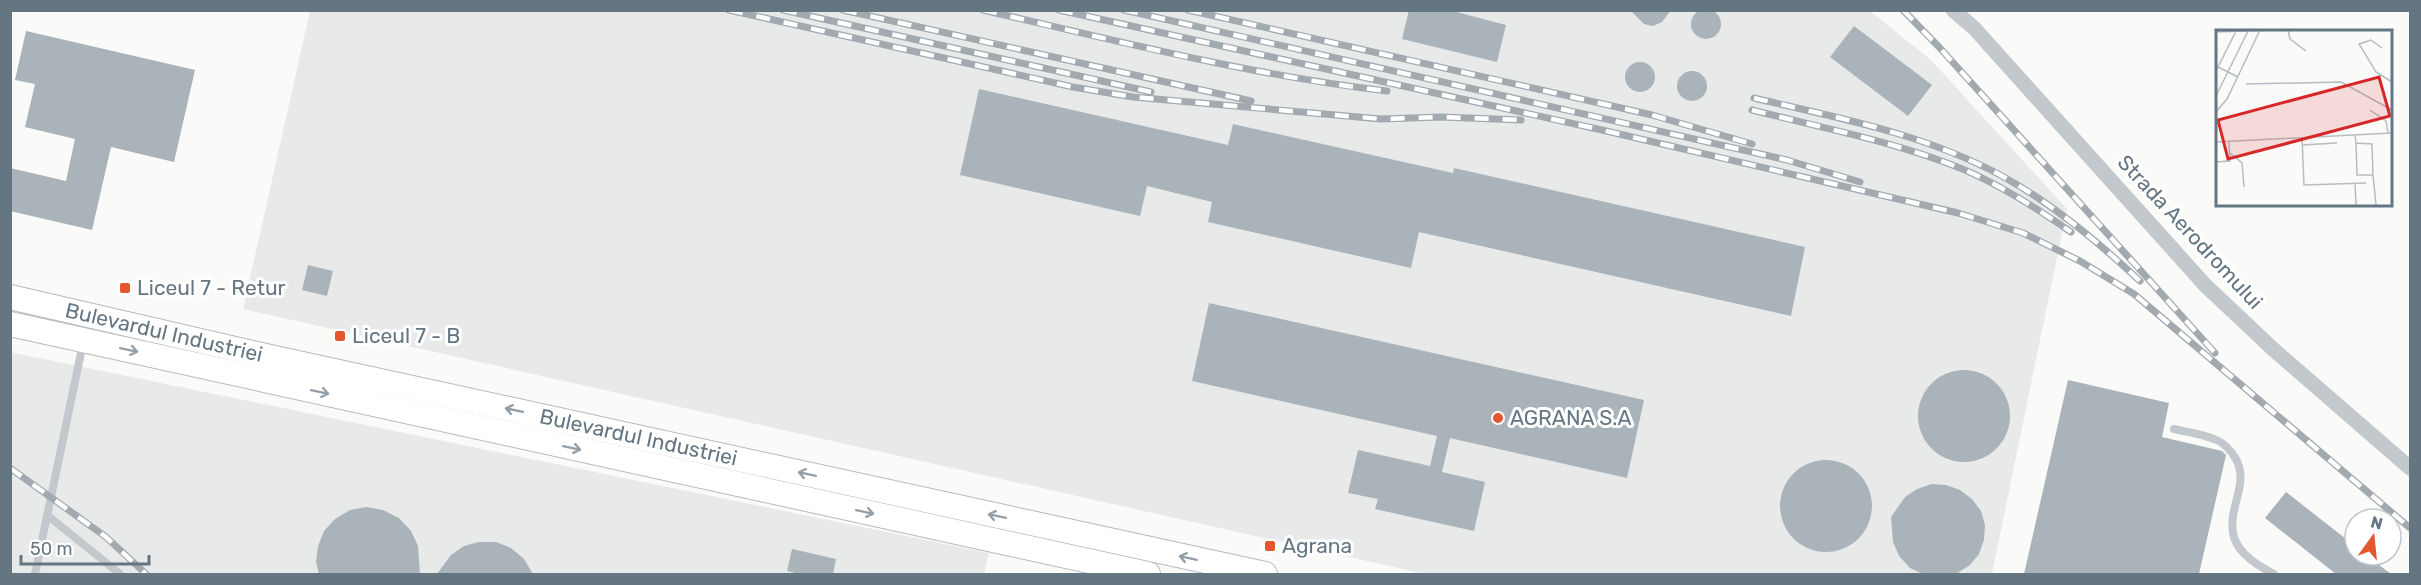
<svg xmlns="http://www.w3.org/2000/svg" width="2421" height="585" viewBox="0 0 2421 585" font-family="Rubik,sans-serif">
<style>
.built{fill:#e8e9e9}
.building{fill:#aab3b9}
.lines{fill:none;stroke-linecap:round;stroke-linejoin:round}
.primary-casing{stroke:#b5babe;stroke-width:26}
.lane{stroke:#c3c8cc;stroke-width:8}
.street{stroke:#c3c8cc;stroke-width:15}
.primary{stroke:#fff;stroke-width:24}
.rail-casing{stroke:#a2aab0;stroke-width:7}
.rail{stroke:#fff;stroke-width:4.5;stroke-dasharray:14;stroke-linecap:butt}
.oneway{stroke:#939fa8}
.poi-dot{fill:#e4572e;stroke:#fff;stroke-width:2}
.labels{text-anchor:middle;stroke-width:6;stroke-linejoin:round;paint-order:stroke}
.street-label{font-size:21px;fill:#657683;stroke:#fff}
.poi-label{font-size:21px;fill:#657683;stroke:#fff;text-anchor:start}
.inset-road{fill:none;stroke:#b5bdc2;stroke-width:1.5}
.view{fill:#d62828;fill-opacity:0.15;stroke:#d62828;stroke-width:3}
.inset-edge{fill:none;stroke:#657683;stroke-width:3}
</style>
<rect width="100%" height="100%" fill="#fafaf8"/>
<path class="built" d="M310,11H1870L1931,60L2067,209L1992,574H1425L243,309Z
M10,352L989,553L984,574H11Z"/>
<path class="building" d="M1691 24a15 15 0 1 1 30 0a15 15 0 1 1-30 0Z
M1409,10H1449L1506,25L1497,62L1402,39Z
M1630,10H1671L1662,22L1653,26L1644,24Z
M1854,26L1932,85L1908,116L1830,57Z
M26,31L195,70L174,162L111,147L92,230L10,211V168L66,181L75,139L25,127L35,84L15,80Z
M1625 77a15 15 0 1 1 30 0a15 15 0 1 1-30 0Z
M1677 86a15 15 0 1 1 30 0a15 15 0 1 1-30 0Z
M979,89L1228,145L1233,124L1453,173L1454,168L1805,247L1791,316L1419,232L1411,268L1208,222L1212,202L1147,186L1140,216L960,175Z
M308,265L333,271L327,296L302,290Z
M1209,303L1644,400L1627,478L1450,438L1442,472L1485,482L1474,531L1375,509L1378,499L1348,493L1358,450L1430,466L1437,436L1192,381Z
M1918 416a46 46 0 1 1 92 0a46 46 0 1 1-92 0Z
M2068,380L2169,403L2162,437L2222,451L2226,455L2199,574H2024Z
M1780 506a46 46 0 1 1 92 0a46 46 0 1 1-92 0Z
M1932,484L1946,485L1960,490L1972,499L1981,511L1985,525L1984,540L1979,554L1970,565L1956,574H1923L1910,568L1899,556L1893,542L1891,517L1905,497L1917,489Z
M2286,492L2355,546V555H2366L2391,574H2336L2265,518Z
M366,507L383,510L399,518L411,531L418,546L420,574H319L316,562L318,546L324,531L335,519L350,510Z
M479,542H496L511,548L524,559L533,574H437L451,555L464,546Z
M792,549L836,559L833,574H800L787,571Z"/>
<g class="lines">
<g class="primary-casing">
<g id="primary">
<path id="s1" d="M10,297L270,357L1265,574"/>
<path d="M10,324L1148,574"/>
</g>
</g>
<path class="lane" d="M2174,429C2187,432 2202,434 2214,439C2221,441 2228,448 2232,453C2253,480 2228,504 2233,533C2236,553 2258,566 2274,574
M47,515L120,574
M35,574L83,343"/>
<path class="street" d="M1953,10L1974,28L2205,285L2274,350L2410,468"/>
<use href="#primary" class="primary"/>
<g class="rail-casing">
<path id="rail" d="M729,10L1073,87L1133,97L1381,119L1441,117L1521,120
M783,10L1151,92
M843,10L1251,101
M983,10C1117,41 1250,75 1387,91
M1059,10L1602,130L1958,213L2023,233L2080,261L2134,294L2410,528
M1124,10L1787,160L1860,182
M1188,10L1652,115L1752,144
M1903,10L1939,47L2215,353
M1754,98C1839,118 1925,134 2002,176C2053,204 2098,242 2140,281
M1752,110C1822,128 1893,141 1960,168C1999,184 2036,208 2071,232
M10,468L106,537L146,574"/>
</g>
<use href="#rail" class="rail"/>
</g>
<defs><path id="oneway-shaft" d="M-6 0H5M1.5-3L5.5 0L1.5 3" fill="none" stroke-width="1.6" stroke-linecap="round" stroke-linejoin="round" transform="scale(1.5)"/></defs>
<g class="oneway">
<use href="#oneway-shaft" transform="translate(129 350) rotate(12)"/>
<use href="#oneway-shaft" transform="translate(320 392) rotate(12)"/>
<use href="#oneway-shaft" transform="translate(514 410) rotate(-168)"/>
<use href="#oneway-shaft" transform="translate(572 448) rotate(12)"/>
<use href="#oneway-shaft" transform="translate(807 474) rotate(-168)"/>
<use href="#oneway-shaft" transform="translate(865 512) rotate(12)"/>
<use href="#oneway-shaft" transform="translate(997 516) rotate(-168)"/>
<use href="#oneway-shaft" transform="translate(1188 558) rotate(-168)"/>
</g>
<g class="poi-dot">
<rect x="119" y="282" width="12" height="12" rx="3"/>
<rect x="334" y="330" width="12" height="12" rx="3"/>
<circle cx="1498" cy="418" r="6"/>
<rect x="1264" y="540" width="12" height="12" rx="3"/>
</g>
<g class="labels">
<g class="street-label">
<text transform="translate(2190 232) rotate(47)" y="7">Strada Aerodromului</text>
<text dy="7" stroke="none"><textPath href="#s1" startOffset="158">Bulevardul Industriei</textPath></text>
<text dy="7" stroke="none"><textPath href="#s1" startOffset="644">Bulevardul Industriei</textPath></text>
</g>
<g class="poi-label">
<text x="137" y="295">Liceul 7 - Retur</text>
<text x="352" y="343">Liceul 7 - B</text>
<text x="1510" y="425">AGRANA S.A</text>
<text x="1282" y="553">Agrana</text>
</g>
</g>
<g transform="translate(2216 30)">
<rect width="176" height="176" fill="#fafaf8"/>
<path class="inset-road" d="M72,0L74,9L90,21M0,2L55,0M166,18L155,10L143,14L160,42L176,52M0,36L22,47M0,41L20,1M30,54L125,52L176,80M0,66L32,1M154,80L170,91L172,103M0,82L11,69L44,0M139,105L140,113L141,144V145H157L156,114L140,113M86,108L88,155L150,153M0,112L176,103M86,115L121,113M14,123L26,133L28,157M0,132L14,131L13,111M157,145L160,175M139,154L140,175"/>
<path class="view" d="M163,47L174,86L12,129L2,90Z"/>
<rect width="176" height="176" class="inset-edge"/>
</g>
<rect width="2421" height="585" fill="none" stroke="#657683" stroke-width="24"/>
<g transform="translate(2373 537) rotate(15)"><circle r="28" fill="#ffffff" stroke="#c1c8cd" stroke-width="1.5"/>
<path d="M0-4.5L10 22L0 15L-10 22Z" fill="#e4572e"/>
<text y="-9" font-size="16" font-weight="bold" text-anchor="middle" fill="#657683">N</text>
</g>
<path d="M21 555v9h128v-9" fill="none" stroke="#657683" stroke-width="3"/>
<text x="30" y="555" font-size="18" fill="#657683" stroke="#ffffff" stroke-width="4.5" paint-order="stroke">50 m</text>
</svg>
